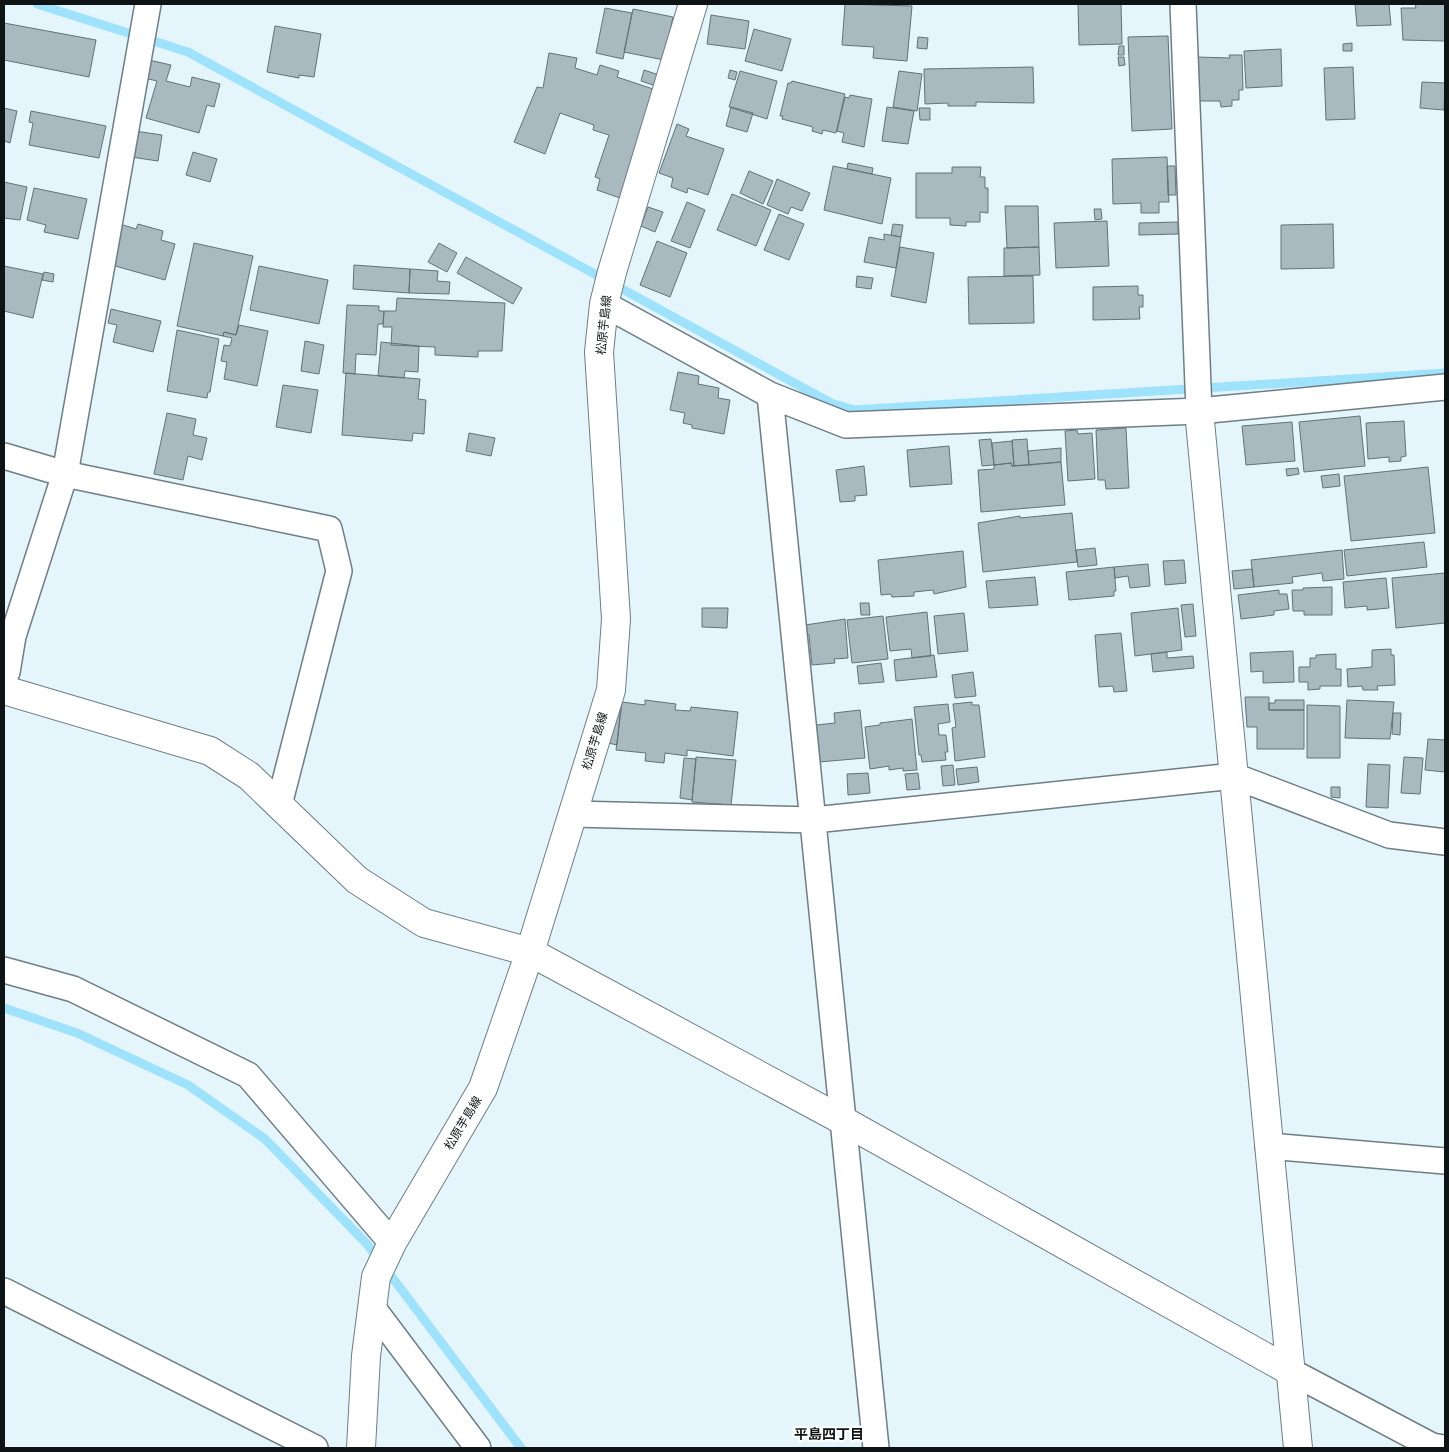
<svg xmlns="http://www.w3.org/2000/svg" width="1449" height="1452" viewBox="0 0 1449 1452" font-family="'Titillium Web','Noto Sans JP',sans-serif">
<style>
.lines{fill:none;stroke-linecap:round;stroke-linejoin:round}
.stream{stroke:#9fe2fc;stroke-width:9}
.building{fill:#a8b9c0;stroke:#627278}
.minor-casing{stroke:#6e7e84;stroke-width:28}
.tertiary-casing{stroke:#6e7e84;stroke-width:30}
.secondary-casing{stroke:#6e7e84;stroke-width:30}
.minor{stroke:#fff;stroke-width:25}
.tertiary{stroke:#fff;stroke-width:28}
.secondary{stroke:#fff;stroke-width:28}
.labels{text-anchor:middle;stroke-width:4.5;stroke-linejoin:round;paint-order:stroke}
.street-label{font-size:12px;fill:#0e1416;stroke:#fff}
.neighbourhood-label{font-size:14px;font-weight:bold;fill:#0e1416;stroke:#fff}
</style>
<rect width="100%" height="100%" fill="#e4f5fc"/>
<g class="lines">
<path class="stream" d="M37,4L188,52L831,403L854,410L1445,373
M4,1008L77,1033L188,1085L265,1139L367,1244L521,1448"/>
</g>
<path class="building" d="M845,4L912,6L907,61L873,58L874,47L842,45Z
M1078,4H1121L1122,44L1079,45Z
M1355,4H1389L1391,25L1357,26Z
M1415,4H1445V41L1403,40L1401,8H1416Z
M605,8L632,13L623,59L596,53Z
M633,9L673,17L664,60L624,52Z
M711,15L749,21L745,49L707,44Z
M4,23L96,40L89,77L4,60Z
M275,26L321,34L314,77L299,75V78L267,72Z
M754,29L791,39L782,71L745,61Z
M1168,36L1172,129L1132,131L1128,37Z
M918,37L928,38L927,49L917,48Z
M1352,43V51H1343V44Z
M1119,46H1124V55H1118Z
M1281,49L1282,86L1246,88L1244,51Z
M549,53L577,58L575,68L597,75L600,65L619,71L617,77L656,90L620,198L597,190L600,179L595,177L609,135L593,130L594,125L560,113L545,154L514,142L537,87L543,88Z
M1229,55H1242L1243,90H1239V100H1232V106L1221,107L1220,101H1199L1197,57L1230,58Z
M1118,57H1124L1125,65L1119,66Z
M149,60L171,65L166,81L190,87L192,77L220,84L214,107L207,105L199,133L146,118L157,81L144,78Z
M1033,67L1034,103L976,102V106H948V103L925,104L924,69Z
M1353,67L1355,119L1326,120L1324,68Z
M644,70L662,76L659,87L641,81Z
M730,70L737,72L735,80L728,78Z
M740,71L777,81L767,119L729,107Z
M899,71L922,74L917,111L893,107Z
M792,81L845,94L836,133L823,130L822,134L812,131L813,127L782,119L783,116H780L788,83H791Z
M1422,82L1445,83L1444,110L1420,108Z
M850,95L872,99L864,147L842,142L844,133L837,131L845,97L849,98Z
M731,107L753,113L747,132L726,126Z
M887,107L914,111L908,144L882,141Z
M4,108L17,111L10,143L4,141Z
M919,108H930V120H920Z
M31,111L106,126L99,158L29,145L33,123L29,122Z
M677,124L689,129L686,136L724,149L708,195L688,188L687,193L671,187L673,178L659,173Z
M135,131L162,135L158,161L131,157Z
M193,152L217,159L210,182L186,175Z
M1167,157L1169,202H1159V213H1141V203L1113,204L1112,159Z
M848,163L873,168L872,174L847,169Z
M833,166L891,178L882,224L824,210Z
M1167,166H1175L1176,195H1168Z
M952,167H981L980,177H985V188H988V213L980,212V222H966V226L950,225V218H916V173H952Z
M749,171L773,181L763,204L740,193Z
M777,179L810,193L802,211L791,207L788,214L767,205Z
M4,182L27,187L20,220L4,218Z
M34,188L87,199L78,239L44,232L46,225L27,220Z
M732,194L771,210L756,246L717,230Z
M687,202L705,210L690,248L671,241Z
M1005,206H1038L1039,247L1007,248Z
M648,207L663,212L655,232L641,226Z
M1094,209H1101L1102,219L1095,220Z
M779,214L804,224L789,260L764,250Z
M1107,221L1109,266L1056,268L1054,223Z
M1178,222V234L1139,235V223Z
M120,224L136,229L138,224L163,231L161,240L175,244L165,280L108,264Z
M893,224L903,225L901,237L891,235Z
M1333,224L1334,268L1281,269V225Z
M884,234L901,237L896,268L864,262L869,237L884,240Z
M657,241L687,253L670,297L640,285Z
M194,243L253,256L236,335L224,332L223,336L177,326Z
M439,243L457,253L447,272L428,262Z
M900,247L934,253L926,303L891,296Z
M1039,247L1040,275L1004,276V248Z
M466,257L522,288L513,304L457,273Z
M354,265L410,269L409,293L353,289Z
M4,266L43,274L33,318L4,311Z
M259,266L328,280L319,324L250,310Z
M410,269L438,271L437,281L450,282L449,294L409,293Z
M44,272L54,274L53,282L42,280Z
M857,276L873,278L871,289L856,287Z
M1033,276L1034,323L969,324L968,277Z
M1138,286V295H1143V307H1139L1140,319L1093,320V287Z
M397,298L505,303L502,351H478V357L435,355V347L391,345L392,327H383L384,311H396Z
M347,305L379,306V311H384L383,324H378L376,355L356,354L355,374L343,373Z
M111,309L161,321L153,352L113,342L117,325L108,323Z
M239,325L268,331L257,386L224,379L227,362L221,361L224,345L230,346L232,338L223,336L224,332L236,335Z
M177,330L219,339L210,392H208L207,398L167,391Z
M305,341L324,345L319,374L301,371Z
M381,342L419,346L418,372L405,371L404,378L378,376Z
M678,372L699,376L698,384L719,388L718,398L730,400L724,434L692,428V425L683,423L685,413L670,410Z
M346,373L420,379L418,399L426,400L424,434L413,433L412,441L342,435Z
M283,385L318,390L311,433L276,427Z
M167,413L196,419L193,435L207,438L202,460L188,456L183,480L154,474Z
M1360,416L1365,466L1304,472L1299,422Z
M1404,421L1406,456L1401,457V461L1389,462V457L1368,459L1366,423Z
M1292,422L1295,461L1246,465L1242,426Z
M1126,428L1129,488L1106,489L1105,480H1098L1096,430Z
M1077,430L1078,434L1092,433L1095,479L1068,481L1065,431Z
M469,433L495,438L491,456L466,451Z
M991,439L994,465L982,466L979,440Z
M1027,439L1029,465L1014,466L1012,440Z
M1012,441L1014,466H1012L1011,463L994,465L992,443Z
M949,446L952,484L910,487L907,450Z
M1061,448V462L1029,465L1028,451Z
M1061,462L1065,505L981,512L978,470L994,469V465L1011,463L1012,466Z
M864,466L867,495L855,496V501L840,502L836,470Z
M1428,467L1435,533L1351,541L1344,476Z
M1298,468L1299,474L1287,476L1286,469Z
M1339,474L1340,486L1323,488L1321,476Z
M1072,513L1077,562L983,572L978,523L1020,516V518Z
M1424,542L1427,567L1347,576L1344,550Z
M1095,548L1097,565L1078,567L1076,550Z
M1342,550L1344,579L1323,581L1322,573L1292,577L1293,583L1254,587L1251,560Z
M963,551L966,587L934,594L933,590L914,592V596L892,597L891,594L881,595L878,560Z
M1184,560L1186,583L1165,585L1163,561Z
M1148,564L1150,586L1130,588L1128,576L1115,578L1114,567Z
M1114,567L1116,591H1114V596L1069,600L1066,572Z
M1252,569L1254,587L1234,589L1232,571Z
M1445,573V623L1396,628L1392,578Z
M1035,577L1038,605L989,608L986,581Z
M1386,578L1389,608L1367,610V606L1345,608L1343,582Z
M1332,587V615H1304V611H1293L1292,590H1303V588Z
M1279,590V594H1287L1289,609L1274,611V615L1241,619L1238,595Z
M860,603H869L870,615H861Z
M1193,604L1196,636L1185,637L1181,605Z
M702,608H728L727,628L702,627Z
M1178,608L1182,650L1135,656L1131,613Z
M927,612L931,656L912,658L911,649L890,651L886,617Z
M964,613L968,651L938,654L934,616Z
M883,616L888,659L852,663L847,620Z
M845,619L848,658L834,659L835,663L812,665L809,635H806L805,625Z
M1121,633L1127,691L1114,692L1113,686L1099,687L1095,635Z
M1391,649V655H1394L1395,685L1377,686L1378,690H1363L1362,686L1348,687L1347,669L1372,667V650Z
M1293,651L1294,682L1263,683V671L1251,672L1250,653Z
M1167,652V658L1193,656L1194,668L1153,672L1151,654Z
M1336,654V669H1341V686H1320V689L1308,690V682H1299V667H1310V658H1316V655Z
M934,655L937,677L896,681L894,660Z
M881,663L884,682L859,684L857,666Z
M973,672L976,696L955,698L952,675Z
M1245,697H1269V710H1304V749H1257V727H1247Z
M645,700L676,704L675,710L690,711L691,707L738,712L733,756L687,750V756L665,753L664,763L645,761L646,753L616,750L622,702L645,705Z
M1275,700H1304V710H1269V703H1275Z
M1347,700L1394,702L1390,739L1345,738Z
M972,702V705H979L985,757L955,761L952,728L956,727L953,704Z
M948,704L950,722L938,724L939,735H946L948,752H945L946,760L922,762L921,755H919L914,707Z
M621,705L617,745L608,743Z
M1307,705L1340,706V758H1307Z
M860,710L865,758L819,762L816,725L835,723L834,713Z
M1393,713H1401L1400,735L1392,734Z
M912,719L917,770L903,771V768L889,770V766L870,769L865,727L880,725V723Z
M1428,739L1445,740V772L1425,770Z
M696,757L736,760L731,805L692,802Z
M1404,757L1423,758L1420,794L1401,793Z
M684,758L696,759L692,800L680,798Z
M1368,764L1390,765L1388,808L1366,807Z
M953,765L955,785L943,786L941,766Z
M977,767L979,782L958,785L956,769Z
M868,773L870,793L848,795L847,774Z
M918,773L920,789L907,790L905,774Z
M1331,787H1340V798L1331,797Z"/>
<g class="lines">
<g class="minor-casing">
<path id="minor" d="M1183,4L1199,411
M604,304L770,395L846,425L1199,411L1445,387
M770,395L876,1448
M4,456L65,474L329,529L339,571L279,805
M4,677L7,672L13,636L65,474L148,4
M573,814L814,820L1234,776L1389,835L1445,842
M4,970L73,989L248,1075L392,1243
M1268,1146L1445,1161
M4,1291L315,1448
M372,1307L478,1448
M1290,1371L1432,1446L1444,1448"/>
</g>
<g class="tertiary-casing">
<path id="tertiary" d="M1199,411L1298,1448
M4,690L210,751L249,776L357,880L424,923L530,952L842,1120L1290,1371"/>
</g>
<g class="secondary-casing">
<path id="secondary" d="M361,1448L366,1356L376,1277L392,1243L483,1088L530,952L611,690L616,619L599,352L604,304L612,272L693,4"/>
</g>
<use href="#minor" class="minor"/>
<use href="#tertiary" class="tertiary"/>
<use href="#secondary" class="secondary"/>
</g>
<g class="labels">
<g class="street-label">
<text transform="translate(604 325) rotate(-84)" y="4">松原芋島線</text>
<text transform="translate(595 741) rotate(-73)" y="4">松原芋島線</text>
<text transform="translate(463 1123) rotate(-59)" y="4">松原芋島線</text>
</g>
<g class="neighbourhood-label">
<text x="829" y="1439">平島四丁目</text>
</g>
</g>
<rect width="1449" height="1452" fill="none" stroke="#0e1416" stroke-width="10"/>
</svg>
